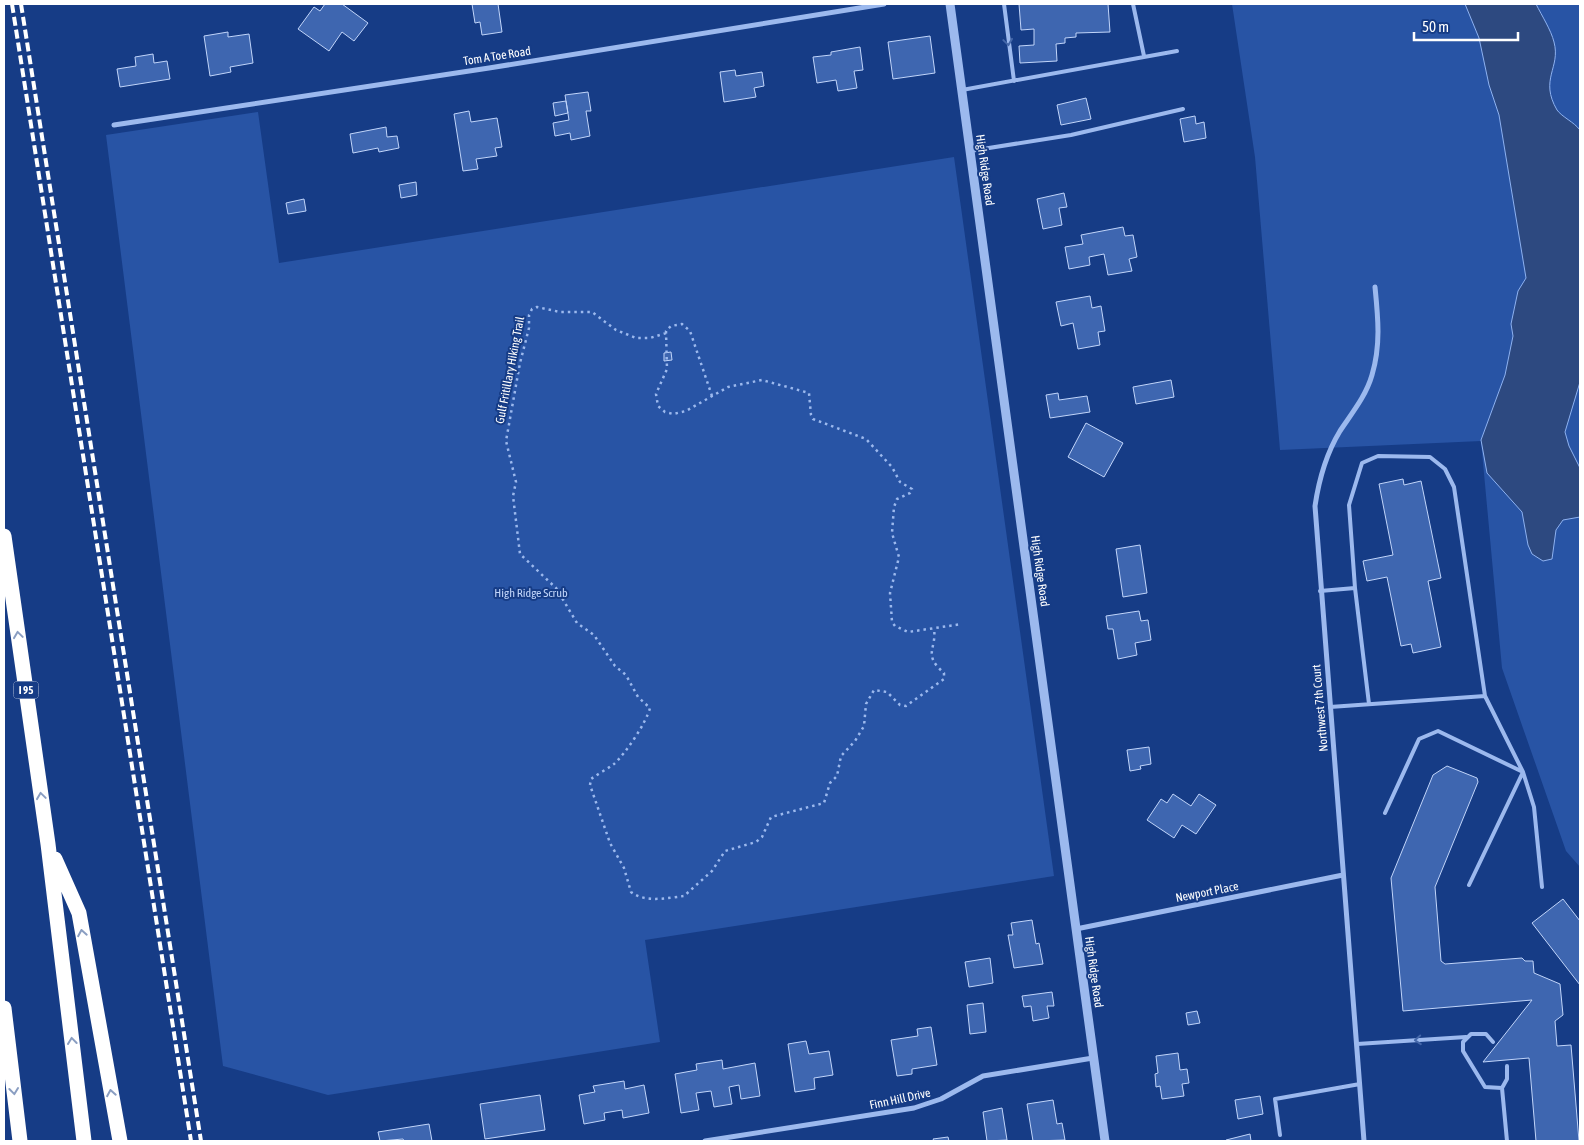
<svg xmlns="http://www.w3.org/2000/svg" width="1584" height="1145" viewBox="0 0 1584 1145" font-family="'Asap Condensed',sans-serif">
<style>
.green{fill:#2854a5}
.water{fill:#2d4980;stroke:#8eb2f1}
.building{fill:#3e66b0;stroke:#c1d5fa}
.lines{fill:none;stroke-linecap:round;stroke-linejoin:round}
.path{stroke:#9cb9ee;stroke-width:2.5;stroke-dasharray:2.5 4;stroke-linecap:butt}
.service{stroke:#9cb9ee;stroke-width:4}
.minor{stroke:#9cb9ee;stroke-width:5}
.tertiary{stroke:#9cb9ee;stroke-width:9}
.motorway{stroke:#fff;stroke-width:15}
.rail{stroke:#fff;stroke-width:4;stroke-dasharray:9 4;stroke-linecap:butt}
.oneway{stroke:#4568aa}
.oneway2{stroke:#8a9ec2}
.labels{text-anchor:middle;stroke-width:4;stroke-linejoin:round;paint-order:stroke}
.shield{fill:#163c86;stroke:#b9c4db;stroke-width:1}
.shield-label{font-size:11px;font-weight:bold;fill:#fff}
.street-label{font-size:12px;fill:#fff;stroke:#163c86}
.park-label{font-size:12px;fill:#c1d5fa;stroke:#163c86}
</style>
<rect width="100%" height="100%" fill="#163c86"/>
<path class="green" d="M1232,4H1580V867L1566,851L1502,668L1481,441L1280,450L1255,157Z
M258,112L279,263L954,157L1054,876L645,940L660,1042L328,1095L223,1066L106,135Z"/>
<path class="water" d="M1465,4H1536C1542,16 1551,30 1554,42C1561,68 1539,79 1557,110C1562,117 1574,122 1580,130V382L1565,432L1569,446L1580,468V517L1563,520L1556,530L1552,559L1543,561L1532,554L1528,545L1522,512L1487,473L1481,440L1505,375L1513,336L1511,324L1518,291L1526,278L1499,115L1489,85L1479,38Z"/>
<path class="building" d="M325,4H342L368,23L354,41L342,32L329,51L298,29L314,7L320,11Z
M472,4H498L502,32L482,35L480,22L475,23Z
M1019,4H1108L1110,32L1076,33V37L1065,38V43L1056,44L1057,61L1020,63L1019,46L1034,45V29L1021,30Z
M228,32V37L249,34L253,63L230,67L231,72L210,76L204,36Z
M930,36L935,73L893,79L888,42Z
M860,47L863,70L854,71L857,88L838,91L836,80L817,83L813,57L831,55V52Z
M153,54L154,63L167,61L170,79L120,87L117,69L136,66L135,57Z
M735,70L736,76L762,72L764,86L754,88L756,97L724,102L720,72Z
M588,92L591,111H586L590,136L571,140L570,133L555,136L553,123L569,120L565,95Z
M1086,98L1091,119L1061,125L1057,105Z
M566,101L568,113L555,116L553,103Z
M469,111L471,122L497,118L502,147L495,148L497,156L476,159L478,169L463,171L454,114Z
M1195,116L1196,124L1204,122L1206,138L1184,142L1180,119Z
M386,127L387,137L397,136L399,148L379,152L378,148L353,153L350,134Z
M416,182L417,195L401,198L399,185Z
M1064,193L1067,207L1059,208L1062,225L1043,229L1037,199Z
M304,199L306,211L288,214L286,203Z
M1123,227L1125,236L1133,235L1137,257L1129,259L1132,271L1108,275L1104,254L1089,257L1090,265L1069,269L1065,247L1083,244L1081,235Z
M1090,296L1092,308L1101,306L1105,331L1098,332L1100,345L1078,349L1073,323L1061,326L1056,302Z
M671,352L672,360L664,361V353Z
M1171,380L1174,397L1136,404L1133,387Z
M1058,393L1059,400L1087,396L1090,412L1050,418L1046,395Z
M1086,423L1123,443L1104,477L1068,457Z
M1403,479L1404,485L1421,481L1441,578L1428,581L1441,647L1413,653L1411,644L1401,646L1387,577L1367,581L1363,561L1393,555L1379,484Z
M1140,545L1147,593L1123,597L1116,549Z
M1139,611L1141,621L1148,620L1151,640L1135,643L1137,655L1118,659L1113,629H1108L1106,616Z
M1149,747L1151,764L1140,766L1141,769L1130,771L1127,750Z
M1447,766L1477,778L1478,782L1435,887L1441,961L1445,964L1522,958L1525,961H1533L1534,973L1560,984L1563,1015L1555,1021L1557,1046L1571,1045L1579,1141H1536L1529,1058L1483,1062L1532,1000L1403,1011L1391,878L1433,775Z
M1173,794L1191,806L1199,794L1216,805L1196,834L1182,825L1174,838L1147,820L1161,799L1167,803Z
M1563,899L1580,921V985L1532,923Z
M1032,920L1036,944L1039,943L1043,964L1014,968L1008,935H1013L1011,923Z
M990,958L993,983L969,987L965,962Z
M1052,992L1054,1006H1047L1049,1018L1033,1021L1031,1006L1024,1007L1022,996Z
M983,1003L986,1032L970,1034L967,1005Z
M1197,1011L1200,1023L1188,1025L1186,1013Z
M931,1027L937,1065L912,1069V1074L897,1076L891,1040L918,1036L917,1029Z
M806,1041L809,1054L829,1051L833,1075L814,1078L815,1089L795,1092L788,1044Z
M1178,1053L1180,1070L1187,1069L1189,1083L1182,1084L1184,1096L1162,1099L1160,1086L1156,1087L1155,1074L1158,1073L1156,1056Z
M722,1060L723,1069L755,1063L760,1096L741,1099L739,1085L729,1087L732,1104L714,1107L711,1091L696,1093L699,1110L681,1113L675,1074L697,1070L696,1064Z
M624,1081L625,1089L644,1085L649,1113L623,1118L622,1110L604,1113L605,1120L584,1124L579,1095L595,1092L593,1086Z
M540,1095L545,1130L485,1139L480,1104Z
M1260,1096L1263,1114L1238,1119L1235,1100Z
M1053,1100L1057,1124L1062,1123L1065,1140L1033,1141L1027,1104Z
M1002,1108L1007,1140L987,1141L983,1112Z
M429,1124L432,1141H404L403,1139L380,1141L378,1132Z
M1250,1134L1251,1141H1227L1226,1140Z
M948,1137L949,1141H934L933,1139Z"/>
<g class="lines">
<path class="path" d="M666,333L650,338H636L616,330L592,312H560L537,307L532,309L529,315V328L520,363L506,441L516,482L513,496L520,554L556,588L577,623L594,635L615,666L626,675L638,697L650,708C646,723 626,753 614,764C607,769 598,774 591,779L590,785L610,843L624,868L631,892C645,903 668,898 684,896L712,871L725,851L756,842L762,837L771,817L824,803L830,783L837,776L841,756L855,741L864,726L866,704L874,690L887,692L900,705L906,706L944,679V673C922,654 937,649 934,629
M712,396L690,331L682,324L671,326L666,331L667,369L656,394L658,406L665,412L673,414L686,411L728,387L762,380L809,393L811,415L813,419L866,439L892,467L900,482L912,489L910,493L897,499L894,507L892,533L899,557L890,593L892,622L895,626L908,632L962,624"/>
<path class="service" d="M1004,4L1014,81
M1133,4L1144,56
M962,90L1177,51
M970,151L1071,135L1183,109
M1320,591L1355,588
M1369,704L1355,588L1349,505L1362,463L1378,456L1430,457L1445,469L1454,487L1485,696L1523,772L1534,807L1542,887
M1330,707L1485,696
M1385,813L1419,739L1438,731L1523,772L1469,885
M1493,1042L1486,1034H1471L1463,1042V1051L1485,1087L1502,1088L1507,1079V1066
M1357,1044L1466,1037
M1502,1088L1507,1141
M1280,1135L1275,1099L1360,1084"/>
<path class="minor" d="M114,125L489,68L884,4
M1076,929L1343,875
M705,1141L914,1108L941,1099L983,1076L1093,1058
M1364,1141L1315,506C1319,479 1326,454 1340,431C1352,413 1366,396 1372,375C1381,345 1378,317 1375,287"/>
<path class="tertiary" d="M950,4L1105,1141"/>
<path class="motorway" d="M4,536L48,844L84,1141
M55,859L79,913L120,1141
M4,1008L20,1141"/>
<path class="rail" d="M12,4L191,1141
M21,4L201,1141"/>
</g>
<defs><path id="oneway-chevron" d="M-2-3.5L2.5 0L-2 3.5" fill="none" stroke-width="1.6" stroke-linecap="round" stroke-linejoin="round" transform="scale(1.25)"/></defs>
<g class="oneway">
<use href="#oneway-chevron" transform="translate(1008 42) rotate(82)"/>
<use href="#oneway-chevron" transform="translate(1418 1040) rotate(176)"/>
</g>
<g class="oneway2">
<use href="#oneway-chevron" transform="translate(18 635) rotate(-98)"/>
<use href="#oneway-chevron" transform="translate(41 796) rotate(-98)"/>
<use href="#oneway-chevron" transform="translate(82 933) rotate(-100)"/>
<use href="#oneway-chevron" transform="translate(72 1041) rotate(-97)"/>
<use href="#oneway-chevron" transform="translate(14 1091) rotate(83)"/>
<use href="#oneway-chevron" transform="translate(111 1093) rotate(-100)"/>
</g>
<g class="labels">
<rect class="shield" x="13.5" y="681.5" width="25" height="17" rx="4"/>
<g class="shield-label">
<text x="26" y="694">I 95</text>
</g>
<g class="street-label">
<text transform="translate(497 56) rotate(-9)" y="4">Tom A Toe Road</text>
<text transform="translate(985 170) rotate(82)" y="4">High Ridge Road</text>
<text transform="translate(510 370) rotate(-79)" y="4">Gulf Fritillary Hiking Trail</text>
<text transform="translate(1040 571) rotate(82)" y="4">High Ridge Road</text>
<text transform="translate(1320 708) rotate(-95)" y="4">Northwest 7th Court</text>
<text transform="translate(1207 892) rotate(-11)" y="4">Newport Place</text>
<text transform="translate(1094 972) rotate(82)" y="4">High Ridge Road</text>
<text transform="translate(900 1099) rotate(-12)" y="4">Finn Hill Drive</text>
</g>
<g class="park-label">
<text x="531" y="597">High Ridge Scrub</text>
</g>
</g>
<rect width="1584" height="1145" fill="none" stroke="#ffffff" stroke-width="10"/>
<path d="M1414 32v8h104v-8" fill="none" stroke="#ffffff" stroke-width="2.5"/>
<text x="1422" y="32" font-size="15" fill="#ffffff" stroke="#163c86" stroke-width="4" paint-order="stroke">50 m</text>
</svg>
